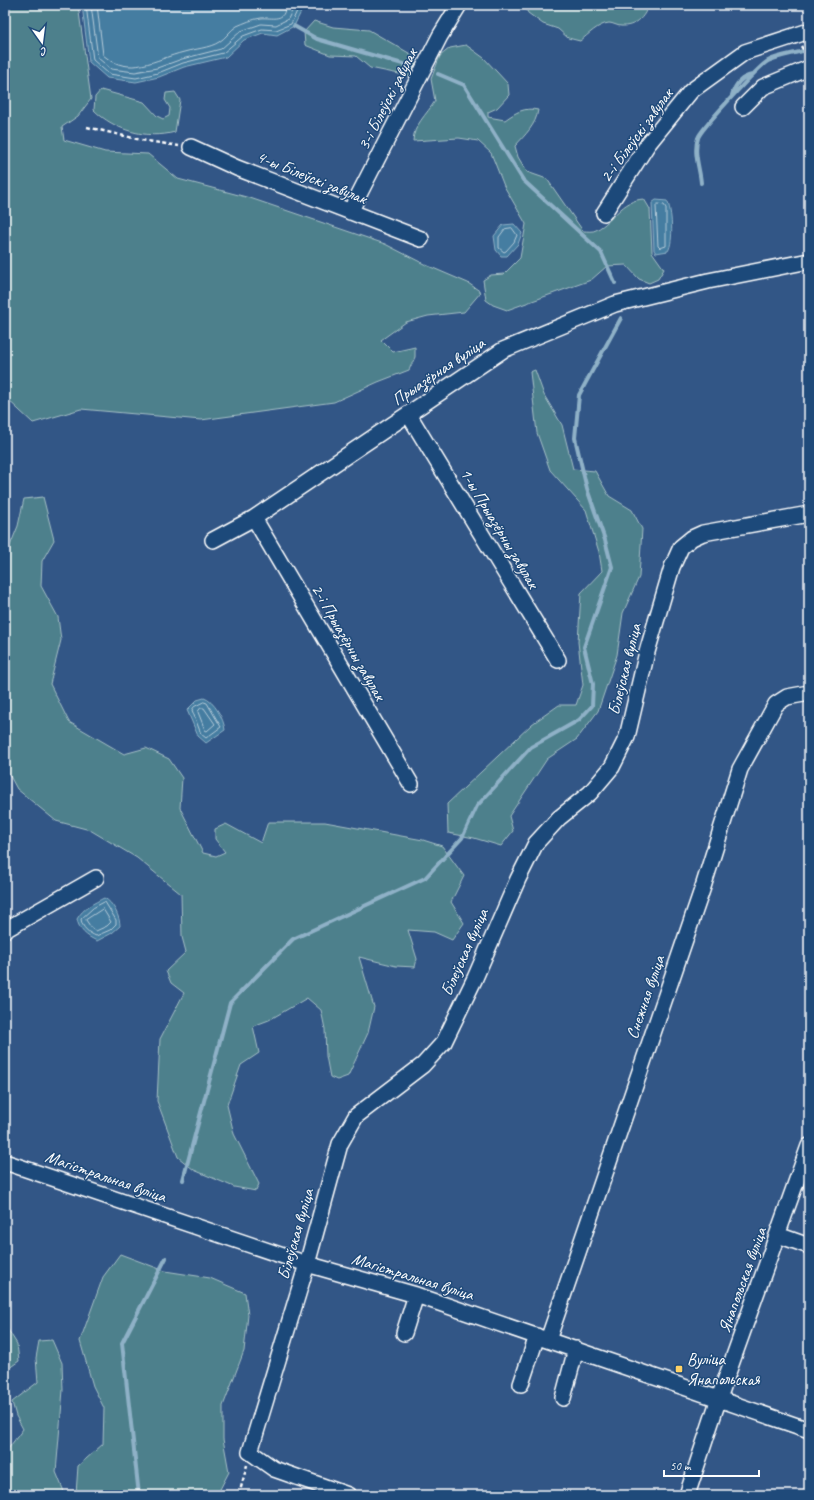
<svg xmlns="http://www.w3.org/2000/svg" width="814" height="1500" viewBox="0 0 814 1500" font-family="Caveat,sans-serif">
<style>
.green{fill:#4e808c;stroke:#a6c0c6}
.water{fill:#457da1;stroke:#8fb1c7}
.lines{fill:none;stroke-linecap:round;stroke-linejoin:round}
.shore{stroke:#b5cbd9;stroke-width:1}
.stream{stroke:#8fb1c7;stroke-width:4}
.minor-casing{stroke:#fff;stroke-width:18}
.path{stroke:#fff;stroke-width:2.5;stroke-dasharray:4 3;stroke-linecap:butt}
.minor{stroke:#1f4a7a;stroke-width:15}
.poi-dot{fill:#ffd166;stroke:#1f4a7a;stroke-width:1.5}
.labels{text-anchor:middle;stroke-width:3;stroke-linejoin:round;paint-order:stroke}
.street-label{font-size:17px;fill:#fff;stroke:#1f4a7a}
.poi-label{font-size:17px;fill:#fff;stroke:#1f4a7a;text-anchor:start}
</style>
<rect width="100%" height="100%" fill="#325686"/>
<filter id="ink" filterUnits="userSpaceOnUse"><feTurbulence type="fractalNoise" baseFrequency=".025" numOctaves="2"/><feDisplacementMap in="SourceGraphic" scale="8" xChannelSelector="R" yChannelSelector="G"/><feConvolveMatrix kernelMatrix="1 2 1 2 8 2 1 2 1" color-interpolation-filters="sRGB"/></filter>
<g filter="url(#ink)">
<path class="green" d="M5,5H78L91,99L78,116L62,127L64,140L105,152L148,154L178,179L250,198L385,244L426,265L468,283L481,292L464,312L428,316L406,322L381,340L393,352L415,347V357L409,370L378,382L334,402L201,420L81,409L33,423L5,397Z
M524,5H648C645,18 634,27 621,26C617,26 613,23 609,23C598,24 588,35 580,41L568,38L558,29L543,24L528,13Z
M314,21L333,27L369,30L414,56L416,69L409,76L370,68L356,56L330,55L305,45L304,32Z
M466,45L484,58L508,84L509,95L497,108L488,112V117L505,120C516,112 525,107 538,110C536,125 525,135 515,146L518,157L527,172L547,179L583,231C587,231 593,232 596,230C614,221 621,200 644,199L650,209L652,252L664,269L658,279L649,283L639,279L626,265L607,266L591,280L507,310L493,305L486,300L483,280L491,275L504,274L520,258L526,224L504,186L491,153L478,141L459,138L413,141C413,126 427,114 435,101L431,79L440,56L450,48Z
M101,90L144,102L157,116L163,119L169,116L170,108L165,100L166,93L175,92L180,100L175,132C147,140 114,130 94,110L95,97Z
M535,370L544,395L562,425L573,469L595,471L609,496L632,510L642,529L639,577L623,613L617,655L598,711L577,739L547,759L509,816L513,831L501,846L474,838L448,833L447,804L532,724L559,705H576L583,685L578,642L581,593L602,571L599,552L586,510L550,470L537,433L530,372Z
M43,497L54,540L42,561L41,586L58,617L61,640L50,684L69,722L124,754L146,748L169,759L182,778L180,808L203,853L216,856L225,852L215,839V829L226,824L261,843L268,822H325L423,840L442,846L464,876L451,902L464,923L452,940L434,932L408,930L417,959L415,967L396,966L359,957L374,1007L368,1033L348,1076L337,1080L330,1077L326,1056L325,1029L321,1010L307,998L269,1020L253,1026L259,1053L241,1065L227,1105L234,1134L259,1184L256,1191L234,1187L194,1170L178,1157L157,1101L160,1039L184,993L171,983L166,971L186,952L182,937L181,894L137,858L90,830L56,821L17,789L5,767V558L18,526L24,499Z
M120,1254L165,1271L210,1278L245,1293L248,1315L244,1351L223,1406V1439L229,1472L217,1495H5V1453L23,1429L16,1416L12,1402L38,1382L36,1358L39,1341L52,1340L62,1363L63,1390L56,1472L65,1494H76L78,1466L103,1444L104,1408L93,1386L80,1341L103,1277Z
M5,1325L17,1344L19,1361L5,1371Z"/>
<path class="water" d="M82,5H300L301,12L294,26L277,35L263,33L244,40L226,57L184,67L159,77L136,82L107,78L89,62Z
M656,200L667,201C672,209 674,242 668,251L656,253L654,250L652,203Z
M514,224L522,233L518,244L507,256H501L496,250L494,236L503,225Z
M204,698C214,701 224,719 225,730L206,743L198,736L187,710L197,700Z
M104,898C113,902 120,917 120,926L112,933L97,941C86,936 79,930 77,919C83,908 94,903 104,898Z"/>
<g class="lines">
<path class="shore" d="M86,5L93,60L109,74L136,78L158,73L183,63L223,53L243,36L262,29L276,30L291,24L297,11L296,5
M91,5L98,58L111,69L135,72L157,68L182,59L221,49L241,31L261,24L276,25L288,19L292,11L291,5
M97,5L103,55C130,78 155,59 184,52C194,49 210,48 219,42C226,38 230,30 237,26C244,23 253,19 261,18C272,17 286,23 285,5
M658,204L664,205L666,208V246L660,248L658,246L656,206Z
M512,228L517,235L514,242L506,251L504,252L499,248V237L505,229Z
M204,702L207,703L221,727L206,738L201,734L192,710L194,707Z
M201,708H204L215,724L207,731L205,730L198,712Z
M105,902L116,920V924L110,930L96,936C89,933 82,928 81,919L93,908Z
M103,909L111,922L107,926L96,931L92,929L86,920Z"/>
<path class="stream" d="M294,26L317,39L413,67
M438,74L464,85L523,180L601,252L615,283
M732,95C735,85 741,77 752,75
M701,183C700,169 693,153 698,138C700,130 759,66 768,61C780,55 796,54 809,49
M183,1180L230,1003L293,939L425,878L462,838L477,806L531,747L579,720L592,706L593,684L584,647L612,567L605,540L587,489L575,438L579,395L621,318
M139,1495L122,1343L166,1258"/>
<g class="minor-casing">
<path id="minor" d="M743,107L763,87L809,68
M191,147L237,168L421,239
M350,212L440,36L459,5
M604,213L648,144L691,91L745,52L809,31
M409,415L558,660
M254,518L411,784
M213,540L254,518L503,350L615,304L708,281L809,261
M5,930L96,878
M5,1162L307,1264L416,1295L809,1430
M778,1235L809,1246
M404,1333L416,1295
M548,1340L703,887L740,769L776,704L787,697L809,693
M521,1384L537,1336
M563,1398L576,1349
M348,1495L274,1469L250,1452L307,1264L340,1144L356,1116L423,1065L444,1042L475,978L518,879L536,843L559,818L590,793L612,767L627,737L647,652L672,567L681,547L692,538L703,533L809,514
M687,1495L719,1398L809,1146"/>
</g>
<path class="path" d="M801,46L807,56
M87,127L141,140L179,146
M239,1495L247,1465"/>
<use href="#minor" class="minor"/>
</g>
</g>
<rect class="poi-dot" x="675" y="1365" width="8" height="8" rx="2"/>
<g class="labels">
<g class="street-label">
<text transform="translate(387 99) rotate(-63)" y="6">3-і Білеўскі завулак</text>
<text transform="translate(636 135) rotate(-54)" y="6">2-і Білеўскі завулак</text>
<text transform="translate(312 177) rotate(22)" y="6">4-ы Білеўскі завулак</text>
<text transform="translate(438 371) rotate(-34)" y="6">Прыазёрная вуліца</text>
<text transform="translate(500 528) rotate(59)" y="6">1-ы Прыазёрны завулак</text>
<text transform="translate(349 642) rotate(60)" y="6">2-і Прыазёрны завулак</text>
<text transform="translate(624 669) rotate(-76)" y="6">Білеўская вуліца</text>
<text transform="translate(464 952) rotate(-66)" y="6">Білеўская вуліца</text>
<text transform="translate(645 997) rotate(-71)" y="6">Снежная вуліца</text>
<text transform="translate(106 1176) rotate(19)" y="6">Магістральная вуліца</text>
<text transform="translate(295 1234) rotate(-74)" y="6">Білеўская вуліца</text>
<text transform="translate(413 1276) rotate(17)" y="6">Магістральная вуліца</text>
<text transform="translate(742 1280) rotate(-70)" y="6">Янапольская вуліца</text>
</g>
<g class="poi-label">
<text x="687" y="1365">Вуліца<tspan x="687" dy="20">Янапольская</tspan></text>
</g>
</g>
<rect width="814" height="1500" fill="none" stroke="#1f4a7a" stroke-width="20"/>
<rect x="10" y="10" width="794" height="1480" fill="none" stroke="#fff" stroke-width="1.5" filter="url(#ink)"/>
<g transform="translate(42 42) rotate(166)" stroke="#1f4a7a" stroke-width="3" paint-order="stroke">
<path d="M0-3L7 15L0 10L-7 15Z" fill="#ffffff"/>
<text y="-6" font-size="11" font-weight="bold" text-anchor="middle" fill="#ffffff">С</text>
</g>
<path d="M664 1470v6h95v-6" fill="none" stroke="#ffffff" stroke-width="2"/>
<text x="670" y="1470" font-size="12" fill="#ffffff" stroke="#1f4a7a" stroke-width="3" paint-order="stroke">50 m</text>
</svg>
